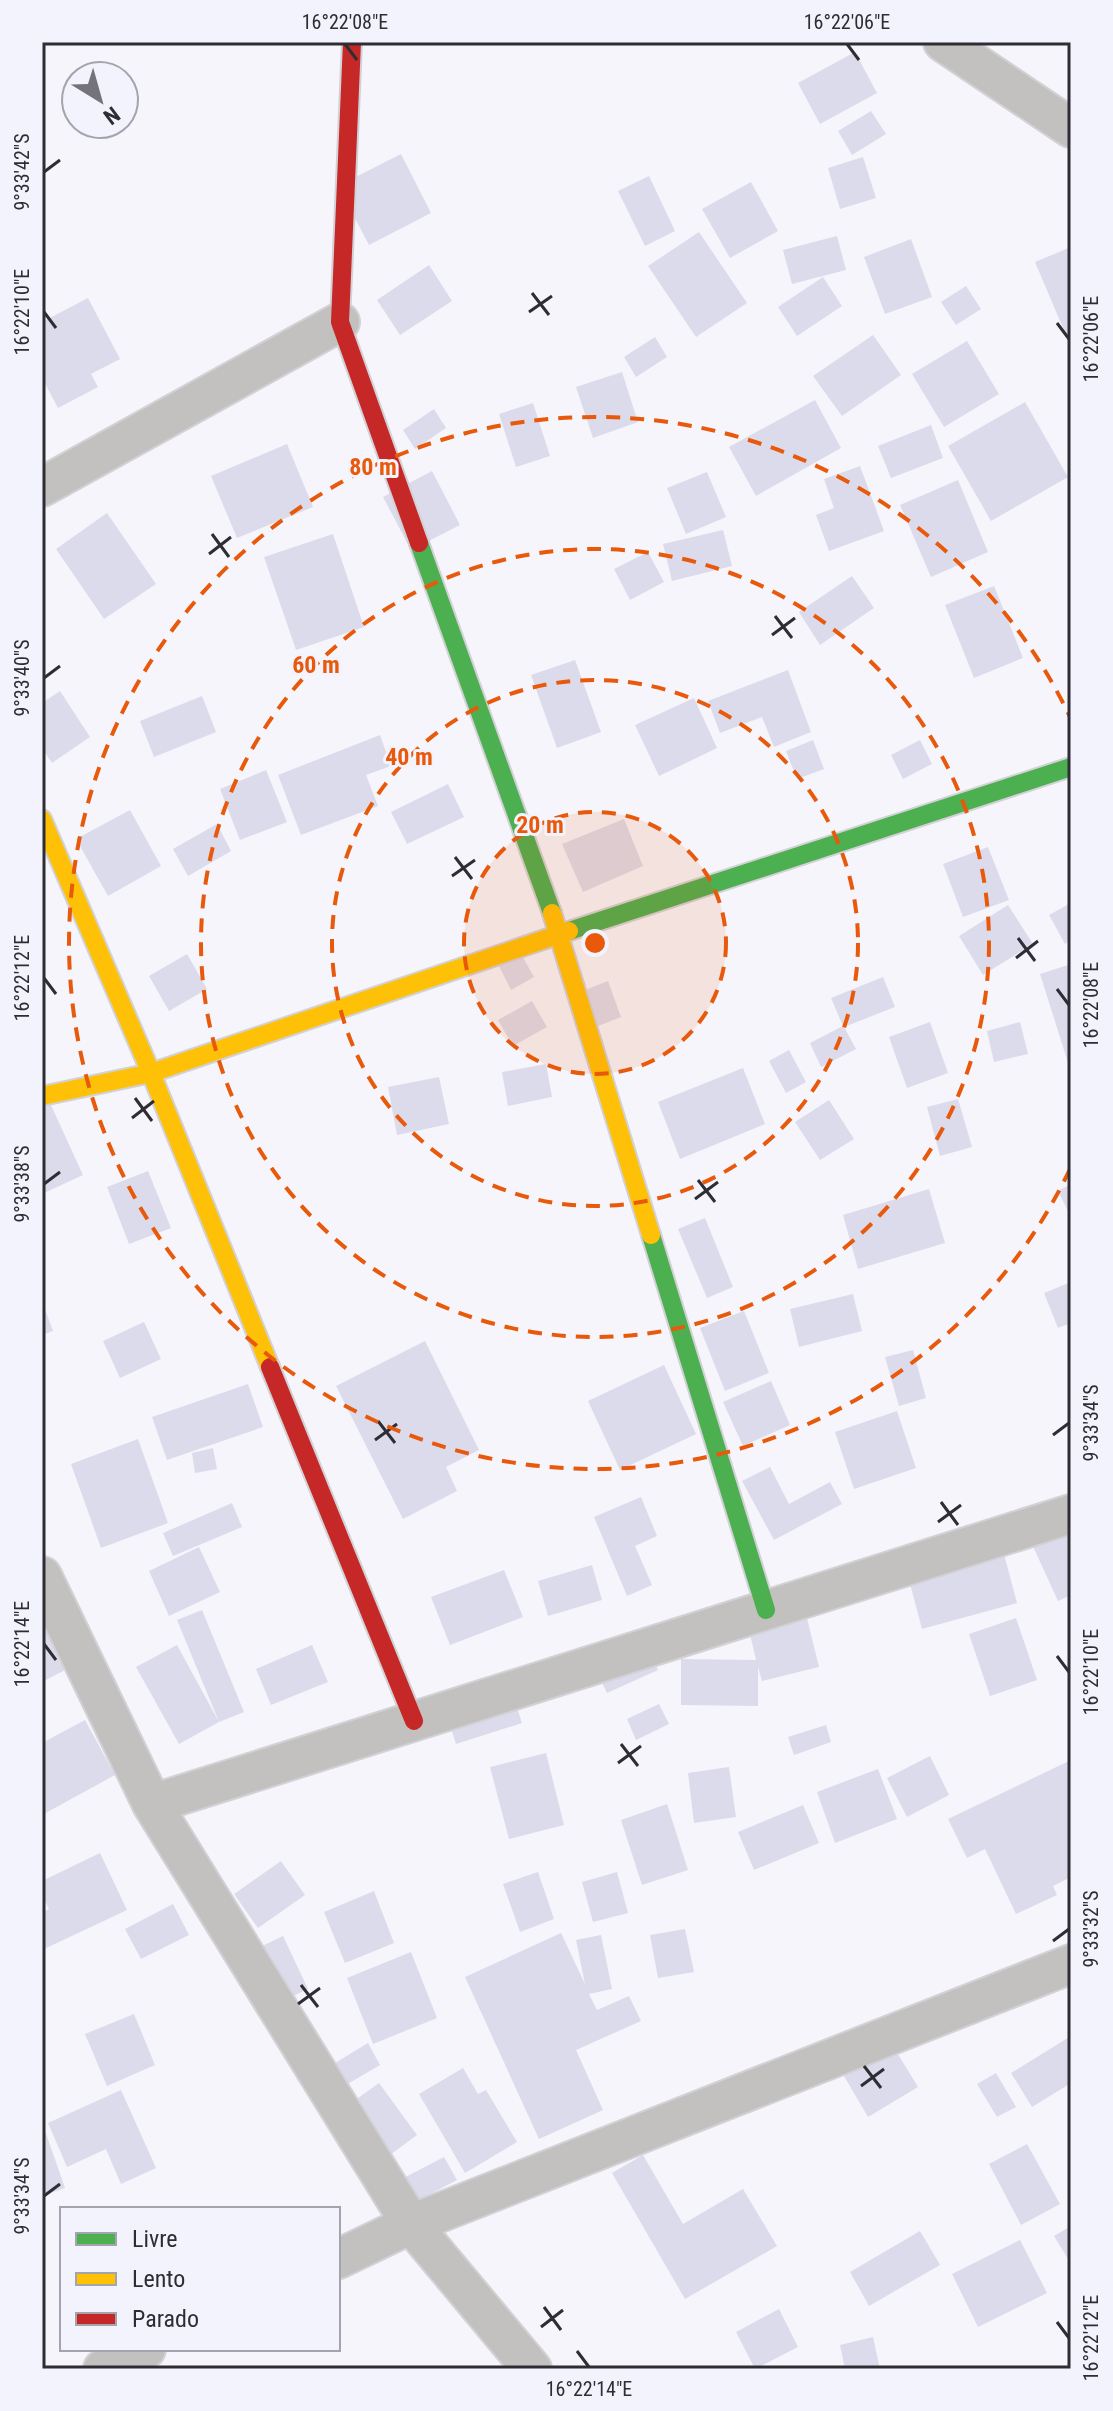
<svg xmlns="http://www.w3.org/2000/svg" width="1113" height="2411" viewBox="0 0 1113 2411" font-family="'Roboto Condensed',sans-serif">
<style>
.building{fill:#dcdbec}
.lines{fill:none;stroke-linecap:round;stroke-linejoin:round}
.street-casing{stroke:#d2d2d6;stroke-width:42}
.fast-casing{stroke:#d2d2d6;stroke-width:22}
.slow-casing{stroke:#d2d2d6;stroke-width:22}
.jam-casing{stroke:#d2d2d6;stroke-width:22}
.street{stroke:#c3c1c0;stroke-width:38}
.fast{stroke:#4caf50;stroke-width:18}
.slow{stroke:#ffc107;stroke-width:18}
.jam{stroke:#c62828;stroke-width:18}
.ticks{fill:none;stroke:#2e2d34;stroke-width:3}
.ring{fill:none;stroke:#e8590c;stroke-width:4;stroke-dasharray:14 10}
.centre{fill:#e8590c;stroke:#f3f3fd;stroke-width:4}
.ring-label{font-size:24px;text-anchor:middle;font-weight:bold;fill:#e8590c;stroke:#f3f3fd;stroke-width:6;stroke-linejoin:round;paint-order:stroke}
.neatline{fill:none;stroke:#2e2d34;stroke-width:3}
.ticks-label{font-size:20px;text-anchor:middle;fill:#2e2d34}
</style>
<rect width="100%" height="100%" fill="#f5f5fb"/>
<path class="building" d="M855,52L877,93L820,124L798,83Z
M871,111L886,134L852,155L838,131Z
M401,154L431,213L369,245L338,186Z
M863,157L876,198L840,209L828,168Z
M649,176L675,231L645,246L618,191Z
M751,182L778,231L730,258L702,209Z
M699,232L747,303L696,337L648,266Z
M837,236L846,270L792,284L783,250Z
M911,239L932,297L885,314L864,257Z
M1071,247V347L1035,262Z
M429,265L452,301L400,335L377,300Z
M823,277L842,306L797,336L778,307Z
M966,286L981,309L956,325L941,302Z
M88,298L120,359L91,374L98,387L58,408L42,378V322Z
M873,335L901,375L842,416L813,376Z
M655,337L667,357L636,377L624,357Z
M967,341L999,394L944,427L912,374Z
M622,372L638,422L593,438L576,387Z
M815,400L841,448L756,496L729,447Z
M1025,402L1068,477L991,521L948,446Z
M533,403L550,456L516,467L499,414Z
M434,409L446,428L415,449L403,430Z
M931,425L943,458L891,478L878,446Z
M287,444L313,507L237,538L211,476Z
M860,466L884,531L829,551L816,515L834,508L824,479Z
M432,471L460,525L411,550L383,497Z
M707,472L726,517L686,534L667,488Z
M958,480L988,552L931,577L900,505Z
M107,513L156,584L104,619L56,549Z
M723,530L732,566L672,581L663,544Z
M333,534L364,627L296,650L264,557Z
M648,552L664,582L630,600L614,569Z
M852,576L874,608L820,645L799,612Z
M994,586L1023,658L974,678L945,605Z
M575,660L601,732L557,748L531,675Z
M788,670L811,732L774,747L762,717L720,733L708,701Z
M60,691L90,737L52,763L42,748V703Z
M202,696L216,732L154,757L140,721Z
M694,698L717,748L659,776L635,725Z
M380,735L391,766L366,775L378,806L301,835L278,775Z
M813,740L824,769L797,779L786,751Z
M920,740L932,764L903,779L891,755Z
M266,770L287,822L240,840L220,789Z
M448,784L464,817L407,844L391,812Z
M130,810L161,866L108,896L76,839Z
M624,819L643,866L583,892L562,844Z
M217,824L231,851L188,876L173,849Z
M988,847L1009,900L963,917L943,864Z
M1071,903V940L1065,944L1049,915Z
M1008,905L1033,944L983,975L959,936Z
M187,954L207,989L169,1011L149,976Z
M521,954L534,977L511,990L499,966Z
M1071,964V1069H1070L1040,974Z
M883,977L895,1007L844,1027L856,1049L821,1067L810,1043L843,1026L831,998Z
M608,981L621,1017L598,1026L585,990Z
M532,1001L547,1027L513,1046L498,1020Z
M930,1022L948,1073L907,1088L889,1037Z
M1020,1022L1028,1054L994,1062L987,1031Z
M789,1050L806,1082L786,1093L769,1061Z
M546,1064L552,1097L508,1106L502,1072Z
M743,1068L765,1124L680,1159L658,1102Z
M439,1077L449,1124L397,1135L388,1087Z
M958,1099L972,1147L940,1156L927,1107Z
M829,1100L854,1139L820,1160L795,1122Z
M50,1103L83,1175L42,1194V1107Z
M148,1171L171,1228L129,1244L107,1187Z
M1071,1184V1212L1069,1213L1058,1191Z
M929,1189L945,1243L858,1269L843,1215Z
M705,1218L733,1287L707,1298L678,1229Z
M1071,1282V1323L1058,1328L1044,1293Z
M853,1294L862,1331L799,1347L790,1309Z
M42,1301L53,1331L42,1335Z
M744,1311L769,1373L725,1391L700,1328Z
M144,1322L161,1359L120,1378L103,1341Z
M425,1341L479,1450L446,1467L457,1491L403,1519L336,1386Z
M913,1350L926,1398L899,1406L885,1357Z
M664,1365L696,1434L620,1470L588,1401Z
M771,1381L790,1425L743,1446L723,1402Z
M248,1384L263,1427L167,1460L152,1417Z
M897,1411L916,1468L854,1489L835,1432Z
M138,1439L168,1523L101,1548L71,1464Z
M213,1448L217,1469L195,1473L192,1453Z
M770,1467L789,1504L830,1482L842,1504L774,1540L742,1481Z
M641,1497L657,1536L635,1546L652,1585L627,1596L594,1517Z
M232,1503L242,1527L173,1556L163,1533Z
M1062,1515L1071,1535V1595L1058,1601L1026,1531Z
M1000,1539L1017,1603L922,1629L905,1565Z
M199,1547L220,1592L169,1616L149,1571Z
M592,1565L602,1600L548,1616L538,1581Z
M504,1570L523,1617L450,1645L431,1597Z
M800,1590L819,1667L762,1681L758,1667V1706L681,1705V1659L756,1660L743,1604Z
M202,1610L244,1712L219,1722L177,1620Z
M42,1617L69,1668L42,1682Z
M1016,1618L1037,1680L990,1696L969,1634Z
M646,1644L658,1670L607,1693L595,1668Z
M177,1645L219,1722L179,1744L136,1667Z
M312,1645L328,1682L271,1705L256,1669Z
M507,1677L522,1723L456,1744L441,1697Z
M659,1704L669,1724L636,1740L627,1719Z
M85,1720L115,1775L42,1815V1743Z
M826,1725L831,1742L794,1755L788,1737Z
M546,1753L564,1825L509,1839L490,1767Z
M930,1756L949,1795L907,1817L887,1778Z
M1071,1760V1877L1053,1886L1057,1895L1016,1914L985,1849L967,1858L948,1819Z
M729,1767L736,1817L694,1823L688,1773Z
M878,1769L897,1819L835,1843L817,1792Z
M667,1804L688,1870L642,1885L621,1820Z
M803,1805L819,1843L754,1870L738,1832Z
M100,1853L127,1910L42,1950V1913L49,1909L42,1895V1881Z
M281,1861L305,1895L258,1928L234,1894Z
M538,1872L554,1919L520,1932L503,1884Z
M617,1872L628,1913L593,1922L582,1882Z
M374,1891L394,1943L345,1963L324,1912Z
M173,1904L189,1935L141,1959L125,1929Z
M685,1929L694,1972L658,1978L650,1935Z
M561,1933L585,1984L576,1940L601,1935L612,1989L589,1994L597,2010L629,1996L641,2021L576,2050L603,2110L539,2139L465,1977Z
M283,1936L308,1989L278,2003L252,1951Z
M411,1952L437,2018L373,2044L347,1978Z
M134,2014L155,2065L107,2086L85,2034Z
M1071,2036V2083L1032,2107L1011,2073Z
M890,2041L918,2087L868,2117L841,2071Z
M368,2043L380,2065L334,2092L322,2071Z
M463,2068L478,2094L486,2090L517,2142L465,2173L419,2094Z
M996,2073L1016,2107L997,2117L977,2084Z
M379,2083L417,2135L378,2164L340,2111Z
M121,2090L156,2168L121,2184L106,2149L67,2167L48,2123Z
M42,2122L65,2188L42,2196Z
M1027,2144L1060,2204L1021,2225L989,2164Z
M643,2155L683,2224L743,2189L777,2246L685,2299L612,2173Z
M444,2157L457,2180L406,2207L394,2183Z
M1071,2226V2264L1054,2236Z
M920,2231L940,2265L869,2306L850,2272Z
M1020,2240L1047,2293L978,2327L952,2274Z
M779,2309L798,2347L755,2369L736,2332Z
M873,2337L880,2369H845L840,2345Z"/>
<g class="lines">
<g class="street-casing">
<path id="street" d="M943,42L1071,128
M42,487L340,322
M42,1576L152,1804L411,2224L532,2369
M152,1804L1071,1514
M338,2259L411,2224L1071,1964
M103,2369L146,2349"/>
</g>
<g class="fast-casing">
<path id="fast" d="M419,543L552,913
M569,931L1071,767
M651,1235L766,1610"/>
</g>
<g class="slow-casing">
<path id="slow" d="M42,819L151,1073L270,1367
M552,913L651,1235
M42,1096L151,1073L569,931"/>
</g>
<g class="jam-casing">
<path id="jam" d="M352,42L340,322L419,543
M270,1367L414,1721"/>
</g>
<use href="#street" class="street"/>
<use href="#fast" class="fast"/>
<use href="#slow" class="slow"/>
<use href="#jam" class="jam"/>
</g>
<path class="ticks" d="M345,44L357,60M847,44L859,60M44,172L60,160M532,293L549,315M44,312L56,328M529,312L552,296M1057,323L1069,339M212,534L229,557M209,554L231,537M775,616L792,638M772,635L795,618M44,678L60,666M455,857L472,879M452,876L475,860M1018,938L1035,961M1016,958L1038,941M44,978L56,994M1057,989L1069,1005M135,1098L152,1121M132,1118L154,1101M698,1180L715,1202M44,1184L60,1172M695,1199L718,1182M378,1421L395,1443M1053,1435L1069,1423M375,1440L397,1424M941,1502L958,1525M938,1522L961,1505M44,1644L56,1660M1057,1656L1069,1672M621,1744L638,1766M618,1763L641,1746M1053,1941L1069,1929M301,1985L318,2007M298,2004L320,1988M864,2066L881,2088M861,2086L884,2069M44,2196L60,2184M544,2307L561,2330M1057,2322L1069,2338M541,2327L563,2310M577,2351L589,2367"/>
<circle cx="595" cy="943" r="131" fill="#e8590c" fill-opacity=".12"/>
<g class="ring">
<circle cx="595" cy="943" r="131"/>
<circle cx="595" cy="943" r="263"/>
<circle cx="595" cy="943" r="394"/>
<path d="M1070 1169A526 526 0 1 1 1070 717"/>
</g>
<circle cx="595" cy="943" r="12" class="centre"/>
<g class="ring-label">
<text x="373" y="475">80 m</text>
<text x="316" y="673">60 m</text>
<text x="409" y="765">40 m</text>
<text x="540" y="833">20 m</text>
</g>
<rect width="1113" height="2411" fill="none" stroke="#f3f3fd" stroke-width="88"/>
<rect x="60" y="2207" width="280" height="144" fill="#f3f3fd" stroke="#a4a4ad" stroke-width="2"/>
<rect x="76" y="2233" width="40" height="12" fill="#4caf50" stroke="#a4a4ad" stroke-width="2"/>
<text x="132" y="2247" font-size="24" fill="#2e2d34">Livre</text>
<rect x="76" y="2273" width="40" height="12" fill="#ffc107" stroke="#a4a4ad" stroke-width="2"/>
<text x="132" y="2287" font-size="24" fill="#2e2d34">Lento</text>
<rect x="76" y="2313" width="40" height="12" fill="#c62828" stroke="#a4a4ad" stroke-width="2"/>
<text x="132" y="2327" font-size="24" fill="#2e2d34">Parado</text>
<g transform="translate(100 100) rotate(143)"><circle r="38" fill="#f3f3fd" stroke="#a4a4ad" stroke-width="2"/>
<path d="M0-6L14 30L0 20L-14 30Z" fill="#74737a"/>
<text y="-12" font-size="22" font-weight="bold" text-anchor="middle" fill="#2e2d34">N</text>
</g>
<rect x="44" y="44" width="1025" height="2323" class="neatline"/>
<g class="ticks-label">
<text x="345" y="29">16°22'08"E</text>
<text x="847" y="29">16°22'06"E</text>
<text transform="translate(22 172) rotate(-90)" y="7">9°33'42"S</text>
<text transform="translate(22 312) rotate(-90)" y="7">16°22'10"E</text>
<text transform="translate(1091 339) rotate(-90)" y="7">16°22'06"E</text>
<text transform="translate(22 678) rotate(-90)" y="7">9°33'40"S</text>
<text transform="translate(22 978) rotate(-90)" y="7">16°22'12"E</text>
<text transform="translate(1091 1005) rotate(-90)" y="7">16°22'08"E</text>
<text transform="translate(22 1184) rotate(-90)" y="7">9°33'38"S</text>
<text transform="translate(1091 1423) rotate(-90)" y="7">9°33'34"S</text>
<text transform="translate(22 1644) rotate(-90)" y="7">16°22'14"E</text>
<text transform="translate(1091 1672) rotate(-90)" y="7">16°22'10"E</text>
<text transform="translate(1091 1929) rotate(-90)" y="7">9°33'32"S</text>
<text transform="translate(22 2196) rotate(-90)" y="7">9°33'34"S</text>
<text transform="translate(1091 2338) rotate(-90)" y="7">16°22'12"E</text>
<text x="589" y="2396">16°22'14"E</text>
</g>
</svg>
